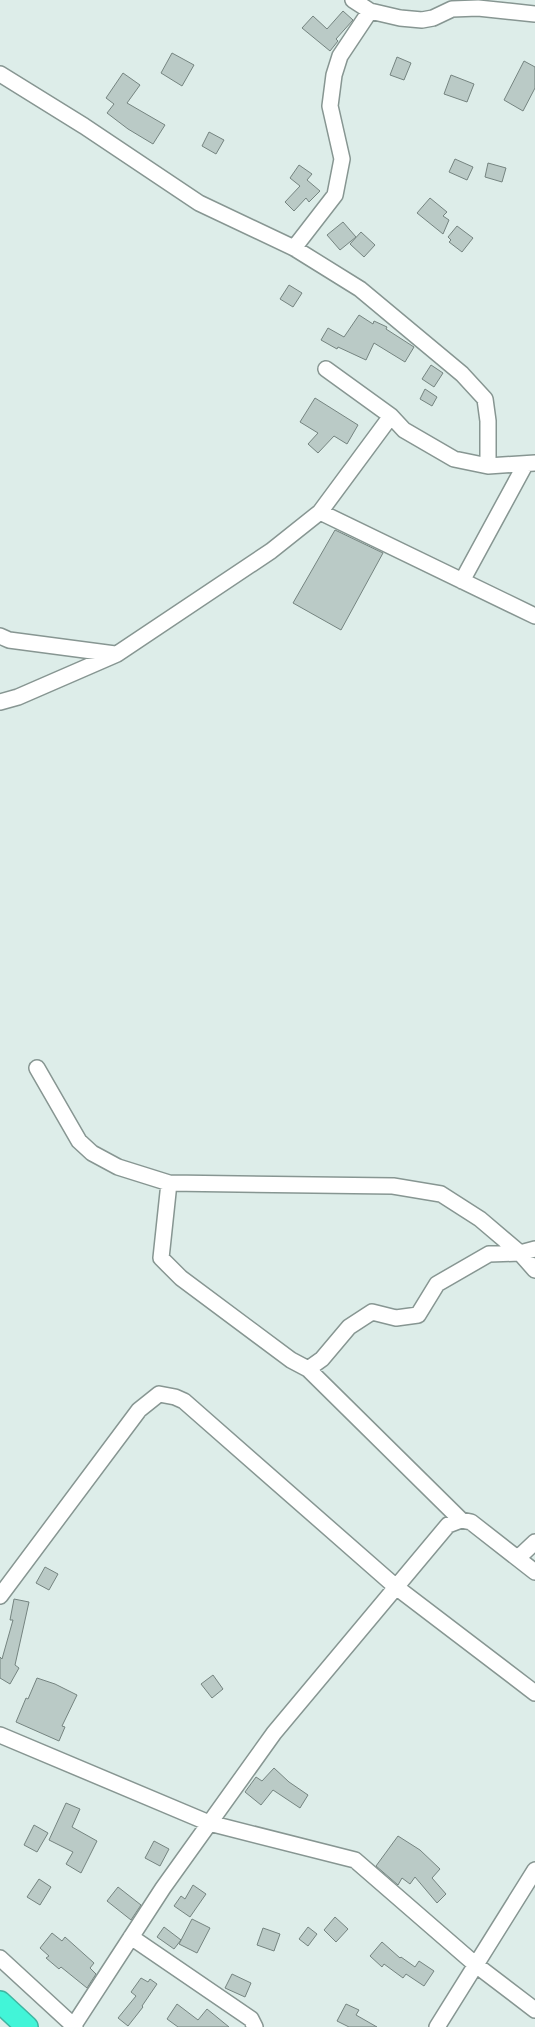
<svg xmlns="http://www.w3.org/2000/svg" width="535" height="2027" viewBox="0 0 535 2027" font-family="Barlow,sans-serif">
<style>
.building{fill:#bacac6;stroke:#758480}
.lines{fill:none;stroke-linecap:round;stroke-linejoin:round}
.minor-casing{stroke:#879692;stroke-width:18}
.highway-casing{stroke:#3eb5a1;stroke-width:24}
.minor{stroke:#fff;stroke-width:15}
.highway{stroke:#42f5d8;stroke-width:21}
</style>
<rect width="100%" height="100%" fill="#ddede9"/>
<path class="building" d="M343,11L353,20L336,39L338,41L330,51L302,28L313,16L327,29Z
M172,53L194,65L182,86L161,73Z
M397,57L411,63L404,80L390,75Z
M524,61L535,67V88L523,111L504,100Z
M123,73L140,85L127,103L165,125L153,144L128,129L107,113L114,104L106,98Z
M451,75L474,84L467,102L444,94Z
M209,132L224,140L216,154L202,146Z
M455,159L473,167L467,180L449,172Z
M488,163L506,168L502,182L485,177Z
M299,165L312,174L307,180L320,191L309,202L306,198L294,211L285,202L300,186L290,178Z
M430,198L447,212L443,216L449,220L443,234L417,213Z
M343,222L356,237L340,250L327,235Z
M457,226L473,238L462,252L449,242L451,240L448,237Z
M361,232L375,245L364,257L350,244Z
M289,285L302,293L293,307L280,299Z
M359,315L373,324L374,321L387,327L386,329L414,347L405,362L374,343L366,360L338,347L337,349L321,340L328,328L344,337Z
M431,365L443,373L434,387L422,379Z
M425,389L437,397L432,406L420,399Z
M315,398L358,425L347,444L334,436L318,453L308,444L318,433L300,422Z
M335,530L383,553L341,630L293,603Z
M45,1567L58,1574L49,1590L36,1583Z
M14,1599L29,1602L15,1665L19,1668L10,1684L0,1678V1657L2,1659L13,1620H10Z
M213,1675L223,1689L212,1698L201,1684Z
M37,1678L55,1684L77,1695L62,1726L65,1727L59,1741L16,1722L26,1698L28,1699Z
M274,1768L289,1782L308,1795L300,1808L273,1790L261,1805L245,1792L256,1777L262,1781Z
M66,1803L80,1809L72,1827L97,1841L81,1873L66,1864L73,1852L49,1840Z
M34,1825L48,1833L37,1852L24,1845Z
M398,1836L420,1850L440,1869L432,1878L446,1894L437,1903L415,1877L410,1884L402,1878L398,1885L376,1866Z
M154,1841L169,1849L160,1866L145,1858Z
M39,1879L51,1887L40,1905L27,1897Z
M193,1885L206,1894L190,1917L174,1906L181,1896L185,1899Z
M118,1887L141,1905L131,1920L107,1901Z
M335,1917L348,1929L336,1942L324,1930Z
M192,1919L210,1928L197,1953L179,1944Z
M164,1927L181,1940L174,1949L157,1937Z
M308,1927L317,1934L308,1946L299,1939Z
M263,1928L280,1934L274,1951L257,1945Z
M52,1933L62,1941L65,1937L94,1963L90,1968L96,1974L87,1988L61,1967L59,1969L46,1958L49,1956L40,1948Z
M382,1942L400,1958L401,1957L415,1967L419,1961L434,1971L424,1986L406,1974L403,1978L384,1964L382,1967L370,1956Z
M232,1974L251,1983L245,1997L225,1988Z
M141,1978L148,1982L150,1979L157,1984L142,2006L143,2007L128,2026L118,2018L136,1996L131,1992Z
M177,2004L198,2020L207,2009L229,2027H178L167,2019Z
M346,2004L359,2010L356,2015L377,2027H349L337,2021Z"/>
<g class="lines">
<g class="minor-casing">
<path id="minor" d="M353,0L370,11L400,18L422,20L433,18L452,9L478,8L535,14
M0,74L84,126L199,203L294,248L360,289L462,374L485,399L488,421V466
M294,248L335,195L342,159L330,106L334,75L340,56L370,11
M326,369L391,416L404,430L454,459L488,466L535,463
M320,512L535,616
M462,581L525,465
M0,636L9,640L115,654
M0,702L18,697L117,654L271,551L320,512L391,416
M37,1068L79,1141L92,1153L118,1167L169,1183L393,1186L441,1194L480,1219L520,1253L535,1249
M169,1183L161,1258L181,1278L291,1360L308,1369L461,1520
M308,1369L322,1359L349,1327L372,1312L396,1318L418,1315L437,1284L489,1254L520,1253L535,1270
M518,1558L535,1542
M0,1596L139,1410L159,1394L175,1397L184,1401L396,1587L535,1693
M0,1735L209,1823L355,1860L476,1965L535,2010
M131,1937L251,2019L255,2027
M0,1958L75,2027
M74,2025L163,1888L274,1733L448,1525L461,1520L471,1522L535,1572
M437,2027L535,1870"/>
</g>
<g class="highway-casing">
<path id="highway" d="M0,2002L27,2027"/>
</g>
<use href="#minor" class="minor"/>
<use href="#highway" class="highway"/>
</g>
</svg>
